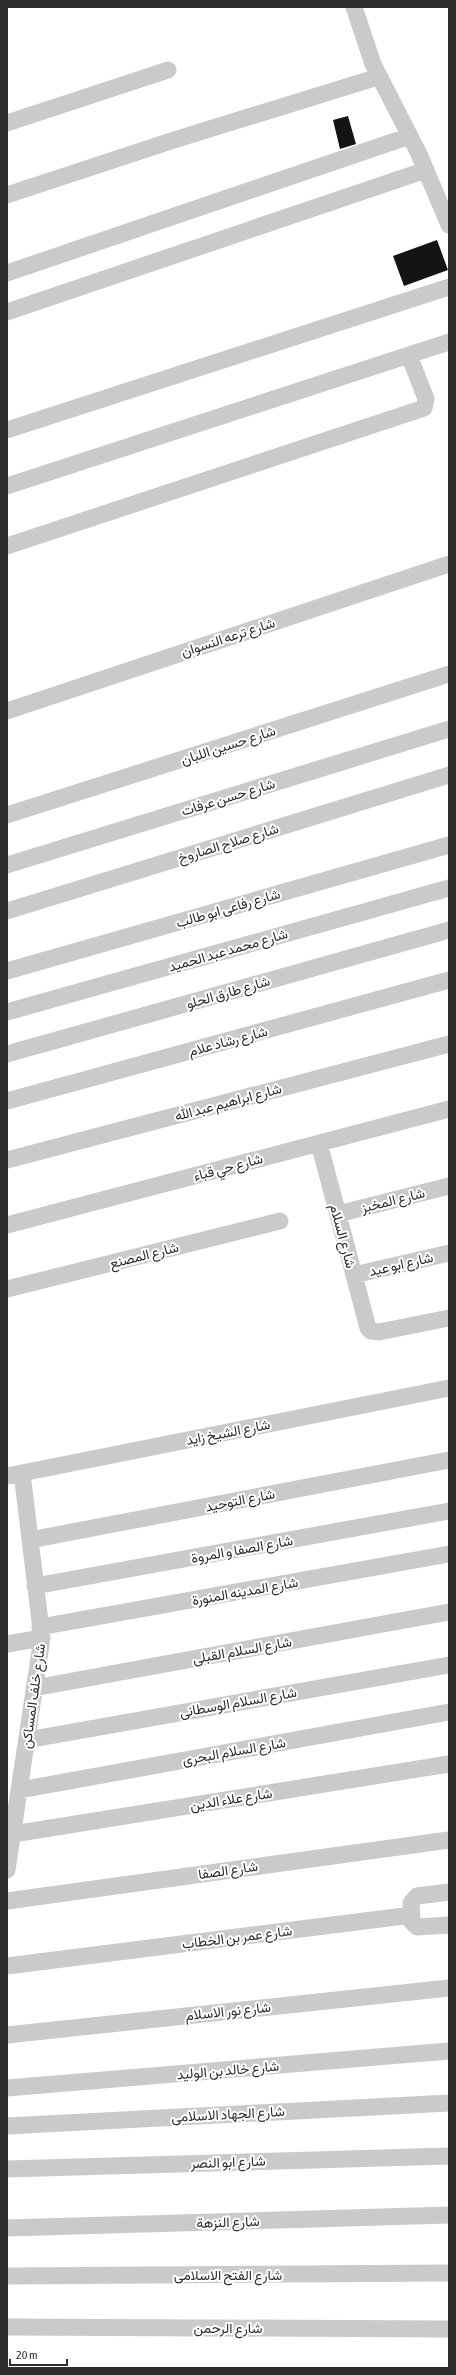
<svg xmlns="http://www.w3.org/2000/svg" width="456" height="2375" viewBox="0 0 456 2375" font-family="'Asap Condensed',Vazirmatn,sans-serif">
<style>
.building{fill:#141414}
.lines{fill:none;stroke-linecap:round;stroke-linejoin:round}
.minor{stroke:#cacaca;stroke-width:17}
.labels{text-anchor:middle;stroke-width:4;stroke-linejoin:round;paint-order:stroke}
.street-label{font-size:14px;fill:#2d2d2d;stroke:#fff}
</style>
<rect width="100%" height="100%" fill="#fff"/>
<path class="building" d="M348,116L356,144L340,149L333,120Z
M437,240L448,270L404,286L393,256Z"/>
<g class="lines">
<path class="minor" d="M354,7L373,64L419,154L449,225
M7,123L168,70
M7,195L174,140L378,77
M7,273L410,136
M7,312L426,170
M7,430L449,287
M7,486L449,342
M7,546L424,408L426,399L409,355
M7,711L449,564
M7,815L449,674
M7,865L449,729
M7,911L449,775
M7,971L449,845
M7,1012L449,888
M7,1054L449,930
M7,1101L449,980
M319,1143L368,1328L371,1331L379,1332L449,1318
M7,1160L449,1044
M338,1214L449,1186
M7,1225L449,1109
M354,1275L449,1253
M7,1289L280,1221
M7,1476L449,1388
M30,1540L449,1460
M35,1586L449,1511
M40,1627L449,1554
M7,1644L42,1638
M34,1688L449,1612
M27,1740L449,1665
M20,1790L449,1712
M7,1835L449,1764
M7,1870L42,1638L22,1473
M449,1892L417,1896L411,1903L412,1922L417,1927L449,1925
M7,1901L449,1840
M7,1966L412,1915
M7,2035L449,1988
M7,2088L449,2051
M7,2126L449,2103
M7,2169L449,2156
M7,2228L449,2215
M7,2276L449,2273
M7,2327L449,2329"/>
</g>
<g class="labels">
<g class="street-label">
<text transform="translate(228 637) rotate(-18)" y="5">شارع ترعه النسوان</text>
<text transform="translate(228 745) rotate(-18)" y="5">شارع حسين اللبان</text>
<text transform="translate(228 797) rotate(-17)" y="5">شارع حسن عرفات</text>
<text transform="translate(228 843) rotate(-17)" y="5">شارع صلاح الصاروخ</text>
<text transform="translate(228 908) rotate(-16)" y="5">شارع رفاعى ابو طالب</text>
<text transform="translate(228 950) rotate(-16)" y="5">شارع محمد عبد الحميد</text>
<text transform="translate(228 992) rotate(-16)" y="5">شارع طارق الحلو</text>
<text transform="translate(228 1041) rotate(-15)" y="5">شارع رشاد علام</text>
<text transform="translate(228 1102) rotate(-15)" y="5">شارع ابراهيم عبد الله</text>
<text transform="translate(228 1167) rotate(-15)" y="5">شارع حي قباء</text>
<text transform="translate(393 1200) rotate(-14)" y="5">شارع المخبز</text>
<text transform="translate(343 1236) rotate(75)" y="5">شارع السلام</text>
<text transform="translate(144 1255) rotate(-14)" y="5">شارع المصنع</text>
<text transform="translate(401 1264) rotate(-13)" y="5">شارع ابو عيد</text>
<text transform="translate(228 1432) rotate(-11)" y="5">شارع الشيخ زايد</text>
<text transform="translate(240 1500) rotate(-11)" y="5">شارع التوحيد</text>
<text transform="translate(242 1549) rotate(-10)" y="5">شارع الصفا و المروة</text>
<text transform="translate(245 1591) rotate(-10)" y="5">شارع المدينه المنورة</text>
<text transform="translate(242 1650) rotate(-10)" y="5">شارع السلام القبلى</text>
<text transform="translate(33 1696) rotate(-82)" y="5">شارع خلف المساكن</text>
<text transform="translate(238 1702) rotate(-10)" y="5">شارع السلام الوسطانى</text>
<text transform="translate(234 1751) rotate(-10)" y="5">شارع السلام البحرى</text>
<text transform="translate(231 1799) rotate(-9)" y="5">شارع علاء الدين</text>
<text transform="translate(228 1870) rotate(-8)" y="5">شارع الصفا</text>
<text transform="translate(237 1937) rotate(-7)" y="5">شارع عمر بن الخطاب</text>
<text transform="translate(228 2011) rotate(-6)" y="5">شارع نور الاسلام</text>
<text transform="translate(228 2070) rotate(-5)" y="5">شارع خالد بن الوليد</text>
<text transform="translate(228 2114) rotate(-3)" y="5">شارع الجهاد الاسلامى</text>
<text transform="translate(228 2162) rotate(-2)" y="5">شارع ابو النصر</text>
<text transform="translate(228 2222) rotate(-2)" y="5">شارع النزهة</text>
<text x="228" y="2280">شارع الفتح الاسلامى</text>
<text x="228" y="2333">شارع الرحمن</text>
</g>
</g>
<rect width="456" height="2375" fill="none" stroke="#2d2d2d" stroke-width="16"/>
<path d="M10 2359v6h57v-6" fill="none" stroke="#2d2d2d" stroke-width="2"/>
<text x="16" y="2359" font-size="12" fill="#2d2d2d" stroke="#ffffff" stroke-width="3" paint-order="stroke">20 m</text>
</svg>
